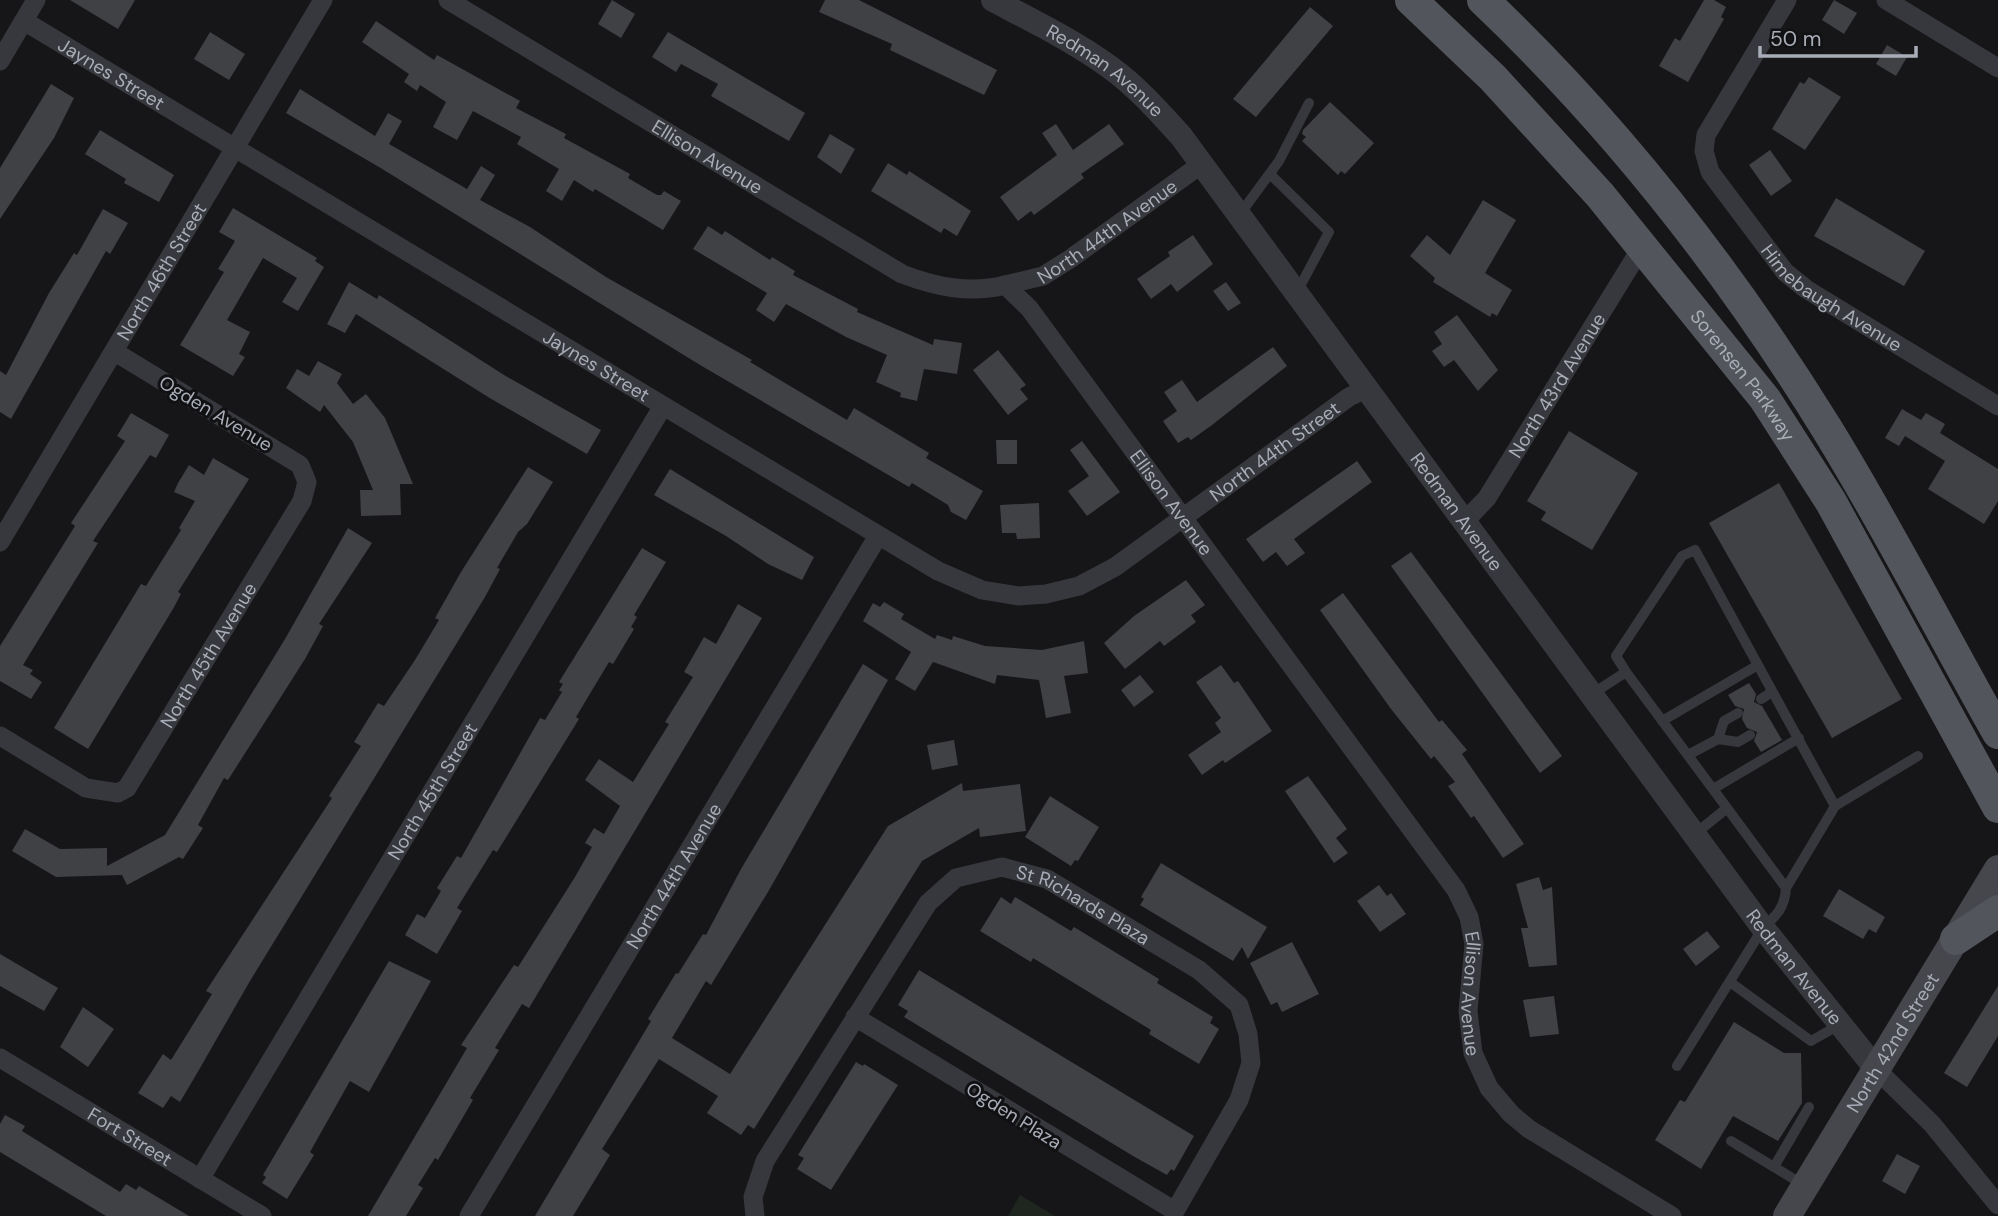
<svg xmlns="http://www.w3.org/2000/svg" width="1998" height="1216" viewBox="0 0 1998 1216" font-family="'DM Sans',sans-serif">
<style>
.green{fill:#1e261f}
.building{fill:#404145}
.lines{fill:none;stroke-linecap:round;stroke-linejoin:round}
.service{stroke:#37383d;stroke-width:10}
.minor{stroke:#37383d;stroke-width:19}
.tertiary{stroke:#37383d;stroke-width:24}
.secondary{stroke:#45474d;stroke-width:28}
.primary{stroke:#53555c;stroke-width:32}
.labels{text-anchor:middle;stroke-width:6;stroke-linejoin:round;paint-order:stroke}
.street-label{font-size:19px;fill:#a8adb8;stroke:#111113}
</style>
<rect width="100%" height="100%" fill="#161618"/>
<path class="green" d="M1020,1195L1055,1216H1008Z"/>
<path class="building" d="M70,0H135L118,29Z
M612,0L635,14L621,38L598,24Z
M825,0H859L997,70L984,95L890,50L892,44L819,12Z
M1704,0H1714L1726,7L1721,17L1724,19L1688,82L1659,66L1675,38L1680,41Z
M1834,0L1857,13L1844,34L1822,20Z
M1310,7L1333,26L1256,117L1233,99Z
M376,21L434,60L437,55L520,101L516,108L566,134L564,138L630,174L628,178L657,195H661L664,191L681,201L663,230L595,189L593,192L574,180L562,201L546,191L559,169L517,144L521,137L473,111L457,140L433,127L446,102L420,85L417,91L404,82L409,74L362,42Z
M210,32L245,54L229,80L194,59Z
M668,32L805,113L789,141L711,96L718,84L681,64L676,72L652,57Z
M1887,45L1907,57L1896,76L1876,64Z
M1809,77L1841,97L1805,150L1772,129L1800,82L1804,84Z
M51,84L74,98L54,138L0,219V168Z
M300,89L375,136L388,113L402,121L389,144L467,189L481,166L495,175L480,200L530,227L606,277L752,360L750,362L847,420L854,408L929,453L926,458L983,491L966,520L951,512L948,505L912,483L909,487L700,365L379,167L286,113Z
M1330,102L1374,143L1345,174L1341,171L1338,175L1302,141L1306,137L1302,134L1303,130Z
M1056,124L1073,150L1109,124L1124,144L1081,174L1084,178L1034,215L1031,211L1018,221L1000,197L1057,155L1042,133Z
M100,130L174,175L159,202L124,183L126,179L85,154Z
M830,134L855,149L841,174L817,157Z
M1770,150L1792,181L1771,196L1749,165Z
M888,163L907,175L909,171L971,211L957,236L944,228L941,233L871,191Z
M1836,198L1925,251L1904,286L1814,236Z
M1483,200L1516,220L1485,273L1512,290L1497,316L1492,313L1490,317L1433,282L1435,278L1410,256L1427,235L1450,255Z
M233,208L317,258L315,261L324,267L298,311L282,302L297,278L263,258L227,320L250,332L239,354L245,357L233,376L180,345L224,272L218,269L235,241L219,232Z
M103,209L128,223L110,254L106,251L11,419L0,412V371L6,375L49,293L74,253L77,255Z
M708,226L722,235L725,231L770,260L772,257L795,271L793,275L858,309L857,312L933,345L934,339L962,343L957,374L924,369L917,401L900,397L901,393L876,382L887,355L846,337L786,304L774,322L756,310L767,293L693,249Z
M1193,235L1213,264L1177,292L1171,284L1151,299L1137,279L1170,256L1168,252Z
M349,282L377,299L379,295L504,375L601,430L587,454L488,397L356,314L345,333L327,324Z
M1226,282L1241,303L1228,311L1213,291Z
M1457,315L1498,370L1478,391L1454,360L1444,367L1432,351L1442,344L1434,332Z
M1273,347L1287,366L1212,425L1191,440L1188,437L1178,443L1163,421L1177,411L1164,392L1182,380L1197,402Z
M998,350L1026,385L1020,389L1028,399L1008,415L973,370Z
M318,361L342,374L337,383L353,404L366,394L385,418L413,484H400L401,515L361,516L360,490H373L353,442L324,405L320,412L286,388L297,369L309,376Z
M1902,409L1921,420L1926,413L1945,424L1940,433L1998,469V501L1984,524L1928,489L1945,461L1905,436L1899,446L1885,438Z
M131,413L169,435L156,458L150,455L93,541L98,543L23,665L33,670L30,674L42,682L31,699L0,681V646L75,526L71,523L125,441L117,436Z
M1569,431L1638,473L1592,550L1541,520L1546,512L1527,501Z
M996,440H1017V464H997Z
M1082,441L1120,492L1087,516L1068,491L1089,476L1070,450Z
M213,458L249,479L178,592L181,594L173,609L88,749L54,728L141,584L146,586L181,530L179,528L195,501L174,492L178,483L189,465L204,475Z
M1357,461L1372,482L1294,539L1305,553L1287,566L1276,552L1263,562L1246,539Z
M528,467L553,482L527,524L518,532L497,568L500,569L485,597L250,981L196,1075L180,1102L171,1096L163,1108L138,1093L163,1054L171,1060L212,994L206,991L332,798L329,796L361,746L354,742L378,703L384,706L415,660L439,620L435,618L461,572Z
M670,469L814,557L802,580L768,564L726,536L654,495Z
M1779,483L1902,699L1832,738L1709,523Z
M1039,503L1040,538L1017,539L1016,533H1002L1000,505Z
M348,528L372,543L319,624L323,626L305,659L228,780L224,778L198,825L203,828L183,859L179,857L127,885L122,875L56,877L12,851L25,829L60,849L107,848V866L165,835L285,639Z
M642,548L666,562L634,615L637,617L631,627L634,629L613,664L609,662L576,717L579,719L497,852L493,850L457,908L462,911L437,954L405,935L417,914L425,918L441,891L437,888L457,856L461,858L540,718L545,720L562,692L559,690L563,684L559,682Z
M1411,552L1562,756L1540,773L1391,566Z
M1186,580L1205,605L1191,615L1196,622L1164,646L1160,641L1125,669L1104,643L1134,616Z
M1343,593L1439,722L1442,720L1467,750L1462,754L1524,844L1503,858L1474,816L1471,818L1448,786L1455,782L1434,756L1431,759L1391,709L1320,610Z
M884,602L904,614L901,619L935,639L937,635L952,640L953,636L985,646L1042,650L1084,641L1088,673L1064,676L1071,713L1046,718L1039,680L997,675L995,684L933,662L915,691L895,679L911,652L863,621L873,603L880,607Z
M738,604L762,618L529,1008L522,1004L495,1048L499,1050L470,1098L473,1100L438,1160L435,1158L418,1185L423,1188L406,1216H368L467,1048L461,1045L514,965L518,967L575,877L592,847L585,843L594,828L604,834L620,806L585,780L599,759L633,782L669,724L665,722L693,677L684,672L704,637L716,644Z
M863,664L888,680L768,892L711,985L706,981L672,1038L730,1074L888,826L962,783L963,791L1020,784L1026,831L980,837L979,828L922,861L754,1129L748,1125L741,1135L707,1113L718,1096L659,1059L602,1149L610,1155L573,1216H535L651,1021L648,1019L676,973L678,974L703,934L706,935L741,869Z
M1221,665L1234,683L1238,681L1272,731L1225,763L1223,760L1202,775L1188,755L1221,732L1215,723L1221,718L1196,682Z
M1140,675L1154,692L1134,707L1121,690Z
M1749,683L1756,694L1754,702L1762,706L1782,740L1761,752L1754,741L1757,732L1747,728L1742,719L1744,709L1735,706L1728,695Z
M954,740L958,765L932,770L927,745Z
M1308,776L1347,829L1336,838L1348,853L1334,863L1285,791Z
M1050,796L1099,827L1078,861L1075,860L1071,866L1025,837Z
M1161,863L1267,927L1248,959L1242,947L1233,961L1140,905L1144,899L1141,897Z
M1539,877L1543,890L1552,887L1557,965L1529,967L1521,928H1528L1516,884Z
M1379,885L1387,896L1391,893L1406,914L1380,932L1357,901Z
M1839,889L1885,917L1876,933L1869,929L1863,939L1823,916Z
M1001,897L1011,904L1015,897L1071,931L1074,927L1159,979L1157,983L1213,1017L1210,1023L1219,1029L1199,1064L1149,1034L1151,1030L1033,958L1031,962L980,931Z
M1707,931L1720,947L1696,966L1683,949Z
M1292,942L1319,994L1282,1012L1277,1002L1271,1005L1250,963Z
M0,954L58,988L44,1011L0,986Z
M389,961L431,981L369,1092L350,1081L310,1152L314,1155L287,1199L262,1183L266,1177L263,1175Z
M919,970L1194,1136L1174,1171L1171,1169L1167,1175L1133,1156L904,1017L908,1011L898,1005Z
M1998,986V1036L1967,1087L1944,1073Z
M1554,996L1559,1034L1530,1037L1523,1000Z
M83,1007L114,1029L88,1067L60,1047Z
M1734,1022L1784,1053H1801L1802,1103L1778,1141L1733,1116L1701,1169L1655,1140L1680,1100L1685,1102Z
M856,1062L863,1066L864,1064L898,1085L831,1190L797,1169L804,1158L798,1155Z
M5,1115L25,1126L22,1131L120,1192L126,1184L136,1190L139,1186L189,1216H106L0,1152V1124Z
M1897,1154L1920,1166L1905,1194L1882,1181Z"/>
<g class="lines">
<path class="service" d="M1270,174L1329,232L1297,292
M1240,214L1279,161L1309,103
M1626,672L1616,656L1682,556L1695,550L1835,806
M1592,694L1626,672L1727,808L1695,834
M1761,699L1772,692
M1738,713L1724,721L1718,739L1738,742L1750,735
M1662,721L1758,665
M1688,755L1718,739
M1713,789L1799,738
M1786,888L1835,806L1918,756
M1730,982L1811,1041L1839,1025
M1677,1066L1763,928C1777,915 1785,907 1786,888L1727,808
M1731,1141L1802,1184
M1774,1167L1809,1107"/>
<g class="minor">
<path id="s1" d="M448,0L902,274C936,287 970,294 1005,285L1029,308L1456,890L1469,917L1474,944L1468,1011L1473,1053L1489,1088L1511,1114L1529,1129L1672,1216"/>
<path id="s2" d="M1787,0L1706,135L1704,151L1710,172L1785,272L1806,289L1998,406"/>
<path d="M1886,0L1998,68"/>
<path id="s3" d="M24,21L938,571L982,590L1018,596L1046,594L1079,586L1115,567L1349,397L1367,388"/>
<path d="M0,61L36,0"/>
<path id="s4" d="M1005,285L1043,276L1070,259L1203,163"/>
<path id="s5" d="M1466,520L1487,498L1643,245"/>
<path id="s6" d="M0,542L323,0"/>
<path id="s7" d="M0,736L86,788L118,793L127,788L302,501L307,482L300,465L115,352"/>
<path id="s8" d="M0,1058L262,1216"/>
<path d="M1877,1070L1932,1124L1998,1205"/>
<path id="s9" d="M200,1179L663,406"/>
<path id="s10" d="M469,1216L878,536"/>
<path id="s11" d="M755,1216L753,1197L765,1161L928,903L956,878L1002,867L1047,879L1199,970L1239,1005L1248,1034L1251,1063L1239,1100L1175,1211L855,1017"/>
</g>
<path class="tertiary" id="s12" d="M993,0C1033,21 1074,41 1111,68C1137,87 1159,112 1181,136L1763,928L1877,1070"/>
<path class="secondary" id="s13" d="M1787,1216L1998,869"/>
<g class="primary">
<path id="s14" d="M1411,0L1493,78L1600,195L1765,399L1831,502L1998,807"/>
<path d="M1483,0C1617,127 1730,272 1827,429C1888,528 1941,632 1998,733"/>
<path d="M1956,939L1998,911"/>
</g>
</g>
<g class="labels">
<g class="street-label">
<text dy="7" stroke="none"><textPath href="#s12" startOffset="133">Redman Avenue</textPath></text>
<text dy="7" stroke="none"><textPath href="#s3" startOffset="102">Jaynes Street</textPath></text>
<text dy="7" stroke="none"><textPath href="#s1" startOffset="303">Ellison Avenue</textPath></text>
<text dy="7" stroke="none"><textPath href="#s4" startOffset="117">North 44th Avenue</textPath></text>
<text dy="7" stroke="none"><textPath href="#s6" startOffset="315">North 46th Street</textPath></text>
<text dy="7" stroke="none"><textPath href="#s2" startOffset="373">Himebaugh Avenue</textPath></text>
<text dy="7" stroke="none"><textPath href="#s3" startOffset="668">Jaynes Street</textPath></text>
<text dy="7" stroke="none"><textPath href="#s14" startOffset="502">Sorensen Parkway</textPath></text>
<text dy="7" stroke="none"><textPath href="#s5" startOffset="163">North 43rd Avenue</textPath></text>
<text transform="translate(216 413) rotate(31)" y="7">Ogden Avenue</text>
<text dy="7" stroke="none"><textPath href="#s3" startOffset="1451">North 44th Street</textPath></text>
<text dy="7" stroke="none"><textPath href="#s1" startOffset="910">Ellison Avenue</textPath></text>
<text dy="7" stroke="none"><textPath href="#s12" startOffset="700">Redman Avenue</textPath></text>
<text dy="7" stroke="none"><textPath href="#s7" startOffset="299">North 45th Avenue</textPath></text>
<text dy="7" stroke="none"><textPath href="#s9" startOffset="452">North 45th Street</textPath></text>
<text dy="7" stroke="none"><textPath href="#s10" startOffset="397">North 44th Avenue</textPath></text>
<text dy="7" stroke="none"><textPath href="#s11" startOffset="537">St Richards Plaza</textPath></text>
<text dy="7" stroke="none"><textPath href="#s12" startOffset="1267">Redman Avenue</textPath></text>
<text dy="7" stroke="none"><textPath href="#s1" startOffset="1498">Ellison Avenue</textPath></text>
<text dy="7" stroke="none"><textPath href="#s13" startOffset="203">North 42nd Street</textPath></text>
<text transform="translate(1014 1115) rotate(32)" y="7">Ogden Plaza</text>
<text dy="7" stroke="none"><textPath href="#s8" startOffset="152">Fort Street</textPath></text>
</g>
</g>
<path d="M1760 46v10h156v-10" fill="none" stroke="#a8adb8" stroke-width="3.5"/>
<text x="1770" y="46" font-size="21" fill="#a8adb8" stroke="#111113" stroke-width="5" paint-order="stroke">50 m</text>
</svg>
